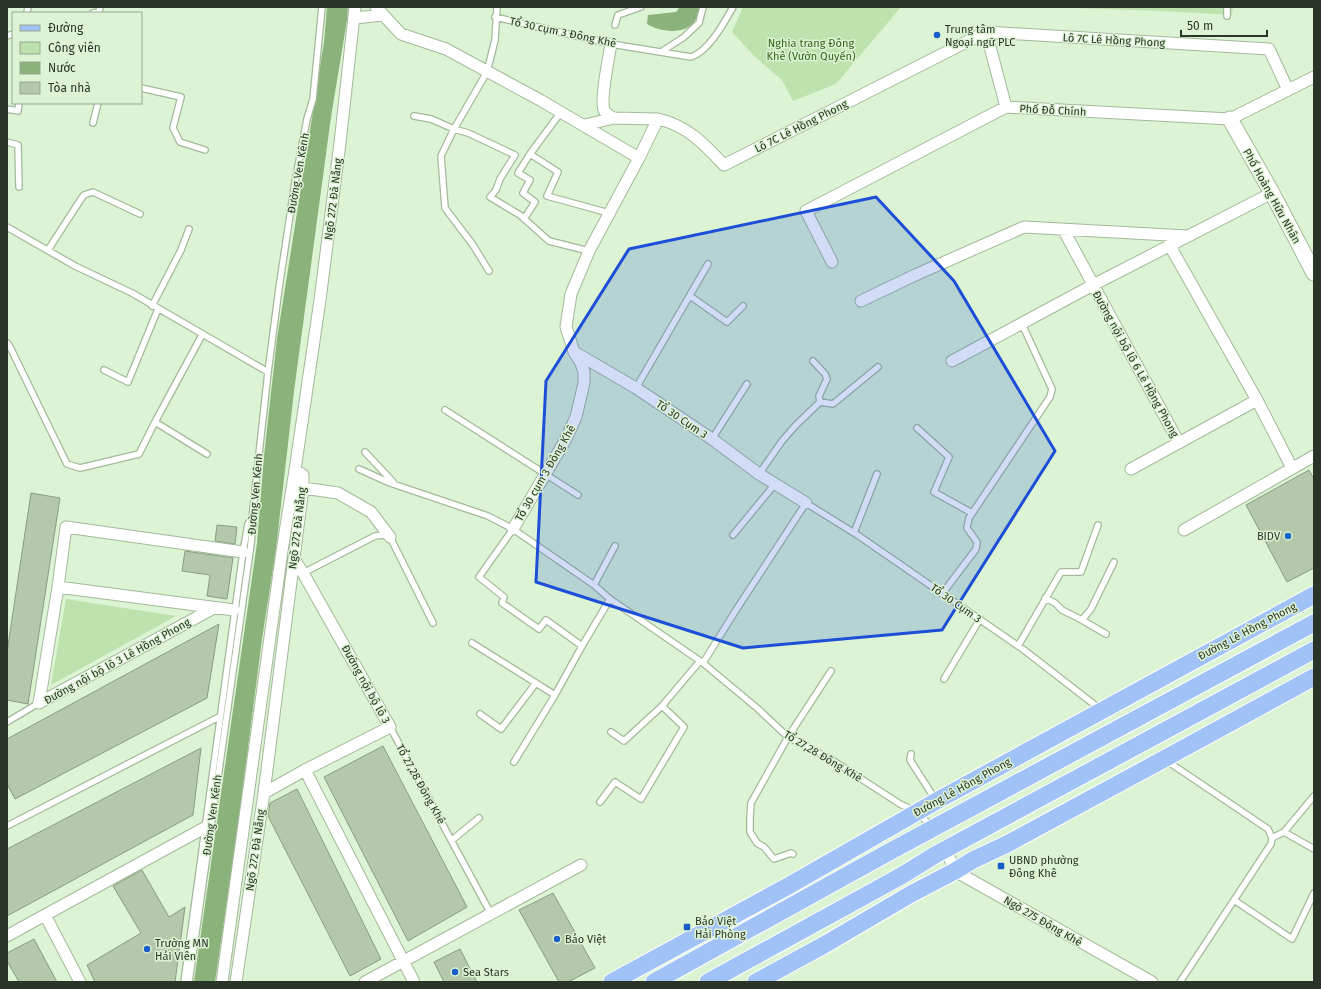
<svg xmlns="http://www.w3.org/2000/svg" width="1321" height="989" viewBox="0 0 1321 989" font-family="'Fira Sans',sans-serif">
<style>
.green{fill:#bde2ae}
.water{fill:#8ab27a}
.building{fill:#b3c9aa;stroke:#889d80}
.lines{fill:none;stroke-linecap:round;stroke-linejoin:round}
.lane-casing{stroke:#a4b99b;stroke-width:8}
.street-casing{stroke:#a4b99b;stroke-width:13}
.secondary-casing{stroke:#a4b99b;stroke-width:17}
.primary-casing{stroke:#fff;stroke-width:19}
.lane{stroke:#fff;stroke-width:5.5}
.street{stroke:#fff;stroke-width:11}
.secondary{stroke:#fff;stroke-width:15}
.primary{stroke:#a1c2f7;stroke-width:17}
.marked{fill:#1d4ed8;fill-opacity:0.2;stroke:#1d4ed8;stroke-width:3;stroke-linejoin:round}
.poi-dot{fill:#195dc8;stroke:#ddf4d4;stroke-width:1.5}
.labels{text-anchor:middle;stroke-width:3;stroke-linejoin:round;paint-order:stroke}
.poi-label{font-size:11px;fill:#2b3428;stroke:#ddf4d4;text-anchor:start}
.street-label{font-size:11px;fill:#2b3428;stroke:#ddf4d4}
.park-label{font-size:11px;fill:#336518;stroke:#ddf4d4}
</style>
<rect width="100%" height="100%" fill="#ddf4d4"/>
<path class="green" d="M743,7H901L836,84L793,101L782,80L755,57L732,32Z
M1045,7H1233L1232,15L1162,11Z
M66,599L176,616L51,685Z"/>
<path class="water" d="M327,7H348L347,20L331,117L294,391L276,549L262,639L238,825L215,982H194L257,543L264,456L277,339L324,42Z
M680,7H700C699,11 698,16 696,19C687,36 660,32 647,24L648,15L676,12Z"/>
<path class="building" d="M1309,470L1314,479V568L1287,582L1246,505Z
M31,493L60,498L28,704L7,700V652Z
M217,525L237,527L235,544L215,541Z
M185,551L233,558L227,599L207,596L210,575L182,571Z
M219,624L207,698L15,799L7,784V739Z
M383,746L467,907L408,941L324,777Z
M201,748L193,815L7,916V849Z
M297,789L381,959L350,976L268,816L270,803Z
M142,870L169,917L185,907L175,982H95L87,965L141,933L113,886Z
M553,893L595,968L568,982H559L519,910Z
M34,939L57,982H19L7,961V953Z
M460,949L477,982H444L434,962Z"/>
<g class="lines">
<g class="lane-casing">
<path id="lane" d="M27,13L28,7
M93,13L99,12L100,7
M1227,16V7
M495,17L611,44L691,57C709,51 724,23 733,7
M615,25L618,15L641,7
M7,36L13,34
M661,52L684,37L699,23L703,7
M141,88L181,97L173,128L180,142L205,150
M7,109L18,111L19,103
M561,112L530,154L558,172L547,196L609,213
M414,116L431,119L454,129L468,133L515,155L500,179L496,190L490,197L520,215L549,241L589,251
M93,123L98,103
M7,142L18,145L19,187
M524,219L535,202L523,193L530,180L518,173L530,154
M7,227L75,266L132,293L268,372
M48,250L81,199L84,195L93,192L140,214
M489,271L473,245L445,208L441,156L454,129L487,72L495,40L497,7
M690,296L727,322L743,306
M152,306L181,250L189,229
M202,335L155,422L207,454
M7,343L10,347L67,464L80,468L139,454L155,422
M813,361L825,374L827,379L819,396L820,402
M104,370L128,382L158,309
M636,388L708,264
M445,410L578,495
M917,428L949,457L934,492L972,513
M712,439L747,384
M365,452L393,482
M359,469L390,483L488,516L513,529L594,585L610,599L703,663L757,708L788,737L832,760L900,804L917,812L932,827
M759,474L782,441L796,425L820,402L833,404L878,367
M513,529L479,577L504,597L502,603L539,629L546,620L582,646
M854,533L877,474
M733,535L775,484
M303,573L375,536L383,535L390,537L433,623
M594,585L615,546
M942,594L976,549L977,542L967,528L969,518L1050,397L1052,389L1022,324
M1045,598L1055,603L1062,610L1082,620L1106,634
M1082,620L1091,609L1114,562
M472,643L555,695
M1018,646L1061,572H1081L1098,525
M703,663L736,610L806,503L859,536L1024,650L1100,709
M944,679L980,619
M480,714L501,729L536,683
M7,722L39,703
M390,727L491,914
M611,732L624,741L662,706L700,661
M911,754L910,760L935,799
M1167,761L1268,829L1272,838
M514,762L555,695L582,646L610,599
M600,802L615,782L641,799L684,727L662,706
M7,826L219,717
M1284,832L1314,849
M452,840L479,818
M793,854L791,853L774,859L764,847L757,843L750,832V818L751,803L788,737L831,671
M1234,900L1292,939L1314,893
M184,982L243,552L248,524L252,518
M189,982L251,544L253,523L252,518L268,372L279,288L295,182L307,119L313,99L322,7
M1180,982L1271,844L1272,838L1284,832L1314,796"/>
</g>
<g class="street-casing">
<path id="street" d="M376,7L401,34L446,49L540,100L639,158
M355,18L383,15
M986,32L1006,107
M611,44C609,57 600,99 604,110C606,115 610,116 614,118L658,119
M585,125L614,118
M1063,229L1179,443
M1170,246L1257,400L1292,468
M832,262L806,211L1006,107L1230,119L1314,77
M861,301L913,276L1024,227L1187,236
M576,353L636,388L712,439L759,474L806,503
M952,361L1093,285L1272,193
M1131,469L1257,400
M303,488L338,493L371,512L390,537
M513,529L566,439L576,417L584,383V372L581,363L574,352L566,327L571,294L589,251L639,158L658,119C688,126 704,144 724,165L986,32L1269,49L1288,90
M1184,530L1314,456
M58,587L234,610
M39,703L58,587L66,527L243,552
M39,703L214,608
M305,770L414,982
M264,793L305,770L390,727L303,573L294,559
M946,850L955,871L1152,982
M7,936L45,915
M80,982L45,915L206,827
M222,982L282,551L295,470
M236,982L264,793L303,488V475L295,470L320,300L340,143L355,7
M365,982L581,865"/>
</g>
<g class="secondary-casing">
<path id="secondary" d="M1230,119L1272,193L1314,273"/>
</g>
<g class="primary-casing">
<path id="primary" d="M612,982L790,885L940,799L1314,595
M654,982L889,852L1314,623
M708,982L901,876L935,855L1314,650
M756,982L824,945L911,894L955,871L973,860L1007,844L1164,759L1314,677"/>
</g>
<use href="#lane" class="lane"/>
<use href="#street" class="street"/>
<use href="#secondary" class="secondary"/>
<use href="#primary" class="primary"/>
</g>
<path class="marked" d="M876,197L954,281L1055,451L942,630L743,648L536,582L546,381L629,249Z"/>
<g class="poi-dot">
<circle cx="937" cy="35" r="4"/>
<circle cx="1288" cy="536" r="4"/>
<rect x="997" y="862" width="8" height="8" rx="2"/>
<rect x="683" y="923" width="8" height="8" rx="2"/>
<circle cx="557" cy="939" r="4"/>
<circle cx="147" cy="949" r="4"/>
<circle cx="455" cy="972" r="4"/>
</g>
<g class="labels">
<g class="poi-label">
<text x="945" y="33">Trung tâm<tspan x="945" dy="13">Ngoại ngữ PLC</tspan></text>
<text x="1280" y="540" text-anchor="end">BIDV</text>
<text x="1009" y="864">UBND phường<tspan x="1009" dy="13">Đông Khê</tspan></text>
<text x="695" y="925">Bảo Việt<tspan x="695" dy="13">Hải Phòng</tspan></text>
<text x="565" y="943">Bảo Việt</text>
<text x="155" y="947">Trường MN<tspan x="155" dy="13">Hải Viên</tspan></text>
<text x="463" y="976">Sea Stars</text>
</g>
<g class="street-label">
<text transform="translate(563 32) rotate(12)" y="4">Tổ 30 cụm 3 Đông Khê</text>
<text transform="translate(1114 40) rotate(3)" y="4">Lô 7C Lê Hồng Phong</text>
<text transform="translate(1053 110) rotate(3)" y="4">Phố Đỗ Chính</text>
<text transform="translate(801 126) rotate(-27)" y="4">Lô 7C Lê Hồng Phong</text>
<text transform="translate(298 173) rotate(-80)" y="4">Đường Ven Kênh</text>
<text transform="translate(1272 196) rotate(61)" y="4">Phố Hoàng Hữu Nhân</text>
<text transform="translate(333 199) rotate(-83)" y="4">Ngõ 272 Đà Nẵng</text>
<text transform="translate(1136 364) rotate(61)" y="4">Đường nội bộ lô 6 Lê Hồng Phong</text>
<text transform="translate(682 419) rotate(34)" y="4">Tổ 30 Cụm 3</text>
<text transform="translate(545 473) rotate(-60)" y="4">Tổ 30 cụm 3 Đông Khê</text>
<text transform="translate(255 494) rotate(-85)" y="4">Đường Ven Kênh</text>
<text transform="translate(297 528) rotate(-83)" y="4">Ngõ 272 Đà Nẵng</text>
<text transform="translate(956 603) rotate(35)" y="4">Tổ 30 Cụm 3</text>
<text transform="translate(1247 631) rotate(-28)" y="4">Đường Lê Hồng Phong</text>
<text transform="translate(117 661) rotate(-29)" y="4">Đường nội bộ lô 3 Lê Hồng Phong</text>
<text transform="translate(366 684) rotate(61)" y="4">Đường nội bộ lô 3</text>
<text transform="translate(823 756) rotate(31)" y="4">Tổ 27,28 Đông Khê</text>
<text transform="translate(421 784) rotate(61)" y="4">Tổ 27,28 Đông Khê</text>
<text transform="translate(962 787) rotate(-29)" y="4">Đường Lê Hồng Phong</text>
<text transform="translate(212 815) rotate(-82)" y="4">Đường Ven Kênh</text>
<text transform="translate(255 850) rotate(-82)" y="4">Ngõ 272 Đà Nẵng</text>
<text transform="translate(1043 921) rotate(30)" y="4">Ngõ 275 Đông Khê</text>
</g>
<g class="park-label">
<text x="811" y="47">Nghia trang Đông<tspan x="811" dy="13">Khê (Vườn Quyến)</tspan></text>
</g>
</g>
<rect width="1321" height="989" fill="none" stroke="#2b3428" stroke-width="16"/>
<rect x="12" y="12" width="130" height="92" fill="#ddf4d4" stroke="#96a78f"/>
<rect x="20" y="25" width="20" height="6" fill="#a1c2f7" stroke="#96a78f"/>
<text x="48" y="32" font-size="12" fill="#2b3428">Đường</text>
<rect x="20" y="42" width="20" height="12" fill="#bde2ae" stroke="#96a78f"/>
<text x="48" y="52" font-size="12" fill="#2b3428">Công viên</text>
<rect x="20" y="62" width="20" height="12" fill="#8ab27a" stroke="#96a78f"/>
<text x="48" y="72" font-size="12" fill="#2b3428">Nước</text>
<rect x="20" y="82" width="20" height="12" fill="#b3c9aa" stroke="#96a78f"/>
<text x="48" y="92" font-size="12" fill="#2b3428">Tòa nhà</text>
<path d="M1181 30v6h86v-6" fill="none" stroke="#2b3428" stroke-width="2"/>
<text x="1187" y="30" font-size="12" fill="#2b3428" stroke="#ddf4d4" stroke-width="3" paint-order="stroke">50 m</text>
</svg>
